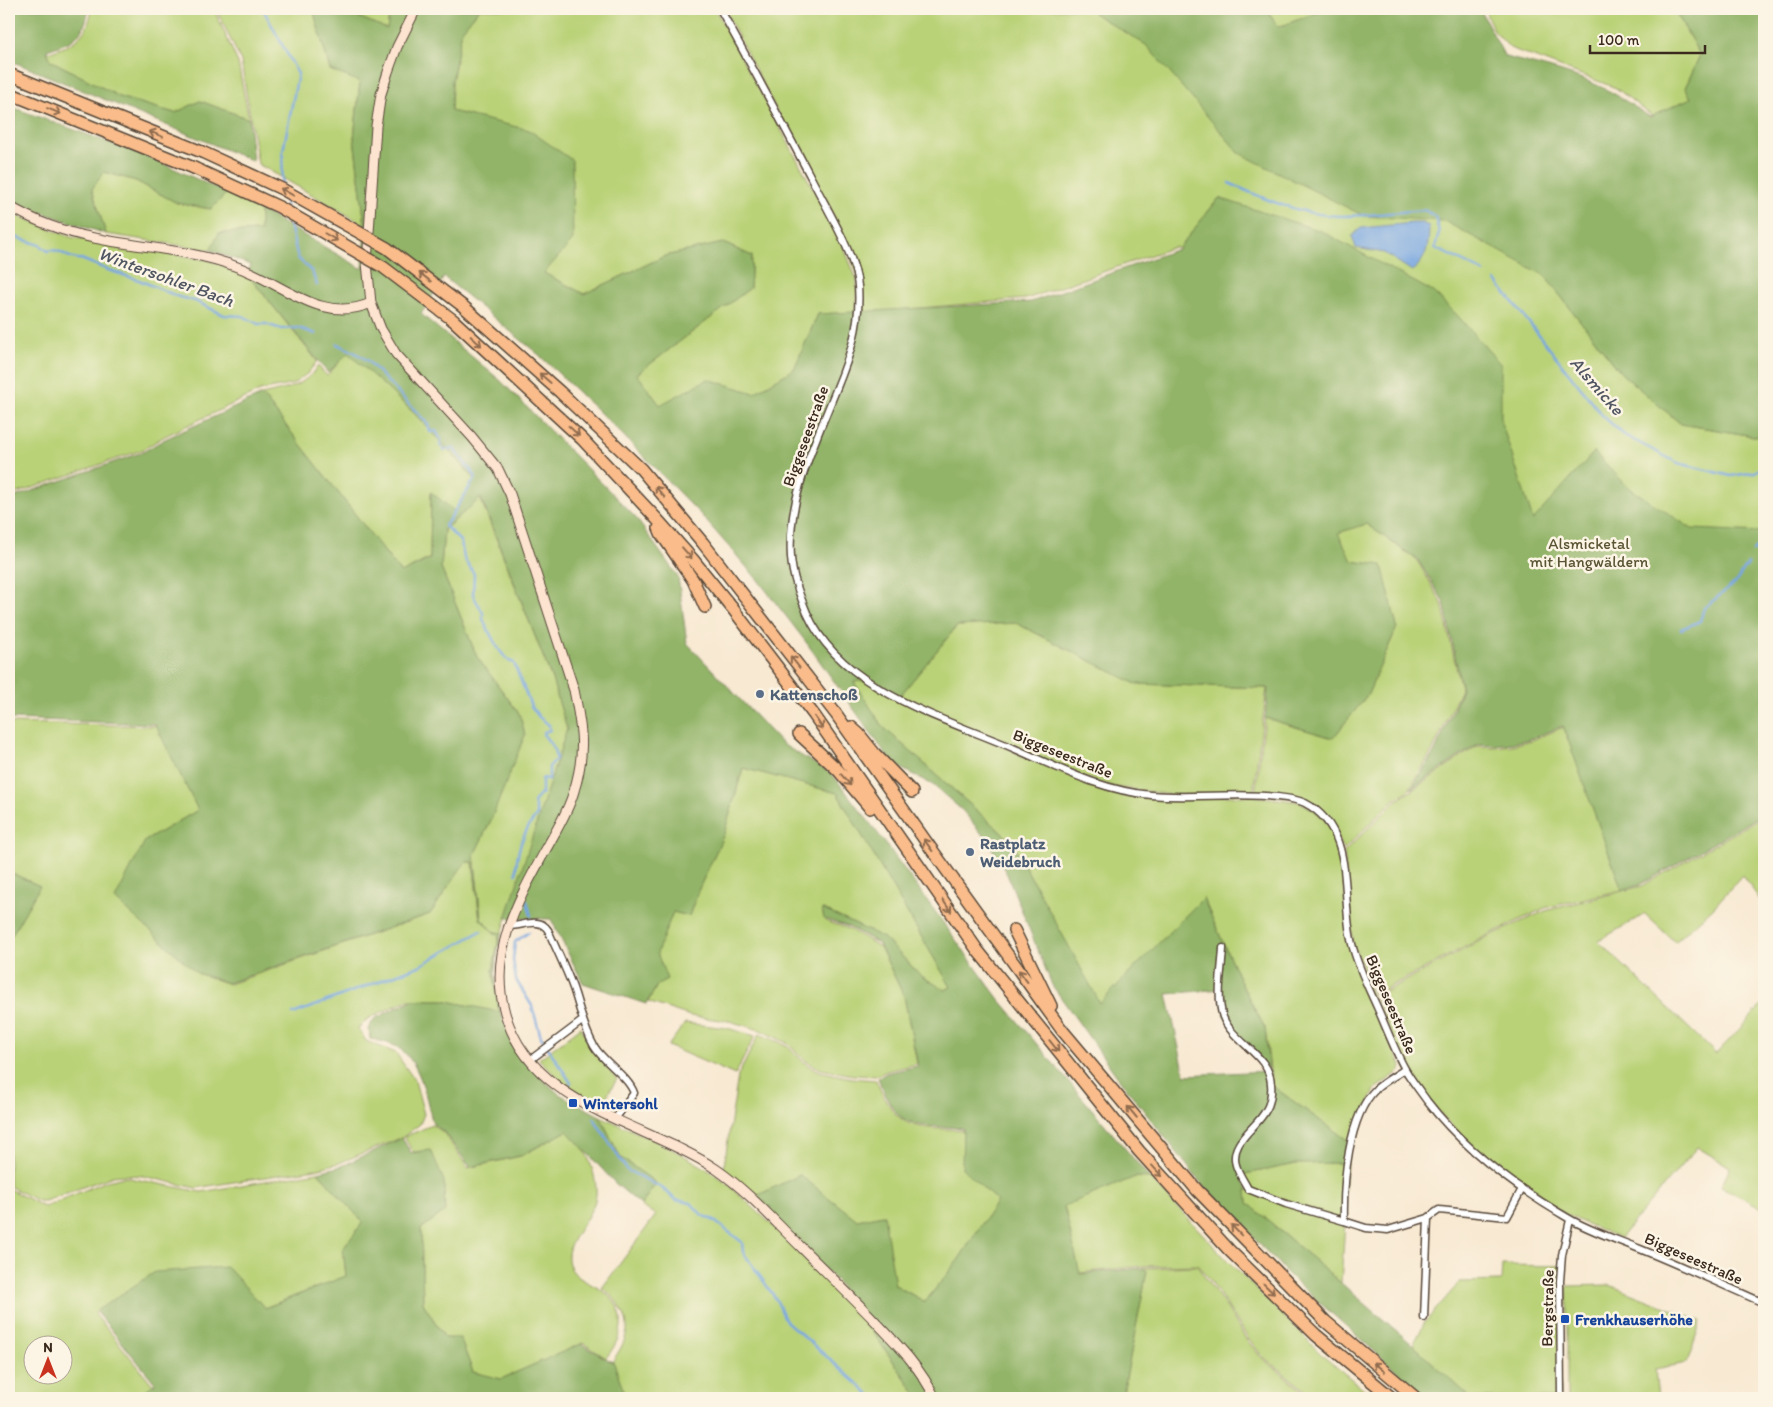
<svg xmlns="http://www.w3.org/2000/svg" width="1773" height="1407" viewBox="0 0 1773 1407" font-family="Itim,sans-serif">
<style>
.green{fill:#b9d277;stroke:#7a7e4a;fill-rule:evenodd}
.forest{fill:#92b468;stroke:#666f43}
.water{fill:#77a6e0;stroke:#59687f}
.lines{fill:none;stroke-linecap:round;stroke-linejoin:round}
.stream{stroke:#77a6e0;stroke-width:2.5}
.street-casing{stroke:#574739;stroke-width:9}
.secondary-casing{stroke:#574739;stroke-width:11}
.highway-casing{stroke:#574739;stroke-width:14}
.street{stroke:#fff;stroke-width:6}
.secondary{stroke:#fde4d0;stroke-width:9}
.highway{stroke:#f9bc8a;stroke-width:11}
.highway-bridge-casing{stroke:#574739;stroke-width:14;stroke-linecap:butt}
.highway-bridge{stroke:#f9bc8a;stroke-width:11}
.oneway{stroke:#906c4f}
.service-dot{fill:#5c6f8a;stroke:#fcf5e5;stroke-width:2}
.transit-dot{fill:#1a4fb4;stroke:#fcf5e5;stroke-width:2}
.labels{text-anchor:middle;stroke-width:5;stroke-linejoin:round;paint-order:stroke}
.street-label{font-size:16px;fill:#3b2a1e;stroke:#fcf5e5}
.park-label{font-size:16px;fill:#5a5434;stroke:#fcf5e5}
.service-label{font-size:16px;font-weight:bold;fill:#4e5e75;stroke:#fcf5e5;text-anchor:start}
.transit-label{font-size:16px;font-weight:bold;fill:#164399;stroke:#fcf5e5;text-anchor:start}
.water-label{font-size:18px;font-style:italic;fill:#505562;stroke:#fcf5e5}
</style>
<rect width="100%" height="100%" fill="#fcf5e5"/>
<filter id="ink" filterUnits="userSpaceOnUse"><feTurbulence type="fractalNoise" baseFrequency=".02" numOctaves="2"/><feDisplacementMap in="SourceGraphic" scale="10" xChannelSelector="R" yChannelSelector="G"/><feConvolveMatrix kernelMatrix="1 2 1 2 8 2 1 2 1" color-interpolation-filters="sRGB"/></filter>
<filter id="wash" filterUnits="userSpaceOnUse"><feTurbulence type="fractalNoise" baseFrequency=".0096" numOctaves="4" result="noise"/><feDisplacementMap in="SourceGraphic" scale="20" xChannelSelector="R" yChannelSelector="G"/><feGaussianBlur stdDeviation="1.12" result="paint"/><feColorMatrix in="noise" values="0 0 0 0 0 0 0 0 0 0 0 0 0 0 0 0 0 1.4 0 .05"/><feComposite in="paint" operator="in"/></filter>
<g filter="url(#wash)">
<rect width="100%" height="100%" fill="#f8e9d2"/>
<path class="green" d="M92,9H214L238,63L249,119L200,101L175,113L122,98L50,60L48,53C74,44 87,38 92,9Z
M216,9H313L330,70L360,81L354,138L365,225L258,164L241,61Z
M340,9H390L387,29Z
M479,9H715L839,236L857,280V312L818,314L794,369L754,393L708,380L660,406L637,374L750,288L752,256L723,243L665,256L584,294L544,273L529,130L451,112L452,81L462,30Z
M724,9H1096L1093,13L1544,275L1622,374L1681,424L1754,436L1764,435V547L1450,720L1462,687V640L1425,557L1013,308L1166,268L1219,198L1179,248L1174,247L1026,299L860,313V280L842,236Z
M1266,9H1328L1278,27Z
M1484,9H1674L1700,55L1685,88L1691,98L1652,116L1616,88L1510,48L1494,31Z
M104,172L136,181L177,203L210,209L227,193L260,210V231L220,233L210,250L106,234L92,189Z
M9,212L70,237L208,260L247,274L317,361L308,373L293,384L260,391L165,436L142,450L9,496Z
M348,352L414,413L475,479L454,511L431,493L430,558L401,573L262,395C285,389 304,387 318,366L327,376Z
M480,498L552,679L567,729L502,933L494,932L481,919L474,855L491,820L520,715L477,657L441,568L444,530Z
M1366,524L1412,556L1418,562L1442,603L1461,689L1433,750L1409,790L1394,800L1343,850L1331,824L1300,799L1255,793L1265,718L1333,738L1368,694L1397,627L1382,566L1352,561L1337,533Z
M1016,623L1136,684L1267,688L1253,793L1173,795L1114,787L1077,775L959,725L899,697L957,626Z
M863,680L1045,766L1075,778L1144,796H1254L1300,802L1317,812L1330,826L1341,853L1350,945L1401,1066L1400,1071L1376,1088L1350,1142L1272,1086L1265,1028L1244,989L1203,898L1100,1004L1011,841L883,727L853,682Z
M9,723L157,726L198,810L145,841L197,973L229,984L430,914L461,868L467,862H473L480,919L499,937L493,970L499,1013L443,1000H408L369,1018L358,1028L366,1041L396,1053L415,1081L424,1114L420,1124L403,1137L339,1163L316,1169L196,1188L143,1176L124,1175L113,1176L45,1201H38L9,1186V940L40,886L9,872Z
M1564,727L1622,890L1545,908L1484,937L1374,995L1353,944L1344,852L1396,801L1477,746L1495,747L1513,745L1532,740Z
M743,768L837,793L951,987L945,990L921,976L884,938L822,909L825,921L849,929L880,947L904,996L917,1064L887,1071L876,1076L853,1075L820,1069L806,1061L787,1043L760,1030L729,1021L690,1016L648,1002L658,984L666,979L656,953L673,912L689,916L698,891L724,834Z
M1764,816V905L1742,875L1714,907L1675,942L1645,914L1598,941L1716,1054L1764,1003V1209L1721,1186L1730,1167L1697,1147L1620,1238L1568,1216L1523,1187L1468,1144L1431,1103L1406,1068L1375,997L1485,938L1545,911L1642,886Z
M685,1023L727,1028L755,1036L735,1075L668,1046Z
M581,1027L591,1049L617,1079L601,1105L565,1086L539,1059Z
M759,1034L786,1045L804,1062L818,1071L852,1078L876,1080C898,1131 911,1127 963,1130V1168L997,1201L959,1259L925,1302L895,1285L883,1215L857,1220L800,1175L754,1197L723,1172L738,1076Z
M600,1116C644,1136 692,1155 730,1186L846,1294L919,1398H626L612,1362C618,1353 626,1341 627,1330C629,1316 613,1294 602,1288L656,1215L641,1206L656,1183L620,1157Z
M432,1125L444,1133L468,1168L521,1156L567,1131C573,1137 581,1144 585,1151C592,1165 601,1191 593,1206C587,1220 577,1231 570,1246C568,1251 567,1259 569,1264C574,1280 591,1282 604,1292C629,1310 624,1336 606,1358L583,1343L501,1379L473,1372L460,1339L445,1338L423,1303L421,1229L444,1211L431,1150L413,1152L404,1137Z
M1347,1163L1343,1220L1249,1188L1240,1175L1296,1164Z
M318,1172L363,1222L343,1249L346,1276L264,1308L96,1311L95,1314L153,1385L136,1398H9V1189L44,1207L107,1181L124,1177L201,1192ZM32,1344H62V1374H32Z
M1135,1177L1150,1178L1227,1260L1324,1357L1375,1398H1315L1262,1356L1248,1338L1209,1278L1197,1265L1143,1266L1079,1273L1064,1205Z
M1247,1189L1345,1222L1341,1283L1248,1203Z
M1502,1265L1560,1266V1398H1471L1413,1345L1425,1322L1460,1282L1501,1281Z
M1197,1266L1227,1308L1246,1339L1261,1357L1312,1398H1122L1147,1271L1144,1268Z
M1609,1285L1701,1321L1687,1363L1655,1369L1658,1398H1567V1286Z"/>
<path class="forest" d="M9,9H89C83,38 74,41 47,50L50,60L122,98L175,113L200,101L249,119L253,161L9,60Z
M313,9H340L387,29L390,9H479L462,30L452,81L451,111L529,130L572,160L573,240L544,273L584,294L665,256L723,243L752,256L750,288L637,374L660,405L708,379L754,393L794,369L818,314L1031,302L1178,249L1219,198L1321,231L1433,292L1457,315L1501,365V421L1533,520L1594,452L1628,487L1692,529L1764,532V814L1640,885L1622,890L1563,726L1530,739L1513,743L1495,745L1478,744L1411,789L1435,751L1462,690L1444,602L1418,560L1366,524L1338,533L1352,561L1382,565L1397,627L1368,694L1333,738L1265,718L1268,688L1136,684L1016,623L957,626L899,697L868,680L854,682L883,727L1011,841L1100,1003L1203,898L1244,989L1265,1028L1269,1071L1237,1036L1224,1016L1221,989L1167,994L1185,1075L1268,1071L1271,1085L1350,1142L1347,1163L1296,1164L1240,1175L1247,1189L1248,1203L1413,1345L1471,1398H1427L1293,1279L1200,1182L1116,1075L1052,985L1007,874L987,840L963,811L933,785L893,764L806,642L758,580L701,515L613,425L538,354L444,277L421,314L501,381L636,518L678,577L687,643L782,744L832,774L883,840L998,998L1150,1178L1135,1177L1064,1206L1080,1274L1144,1268L1147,1271L1122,1398H919L839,1284L754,1197L800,1175L857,1220L884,1215L895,1285L925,1302L959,1259L997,1201L962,1168L963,1128C944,1126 918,1129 902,1118C891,1110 883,1090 878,1078L887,1073L918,1066L904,996L879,944L849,927L824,919L822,909L884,938L921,976L945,990L951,987L837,793L743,768L724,834L698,891L689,916L673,912L657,953L667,979L658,984L646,1004L583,983L551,919L506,918L567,729L552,679L481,498L444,529L441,568L477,657L520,715L525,735L491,820L474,855L481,918L494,932L502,933L498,949L495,971L501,1015L525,1063L559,1094L600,1116L620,1157L656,1183L641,1205L616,1184L567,1131L520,1156L470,1167L444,1132L433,1124C426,1099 422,1065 400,1049C392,1043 380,1041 370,1039L369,1028L374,1019L412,1000H443L499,1012L493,970L499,937L480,919L473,862H467L461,868L430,914L228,983L197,973L115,899L145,841L198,810L155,724L9,719V499L143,452L165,439L262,395L401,573L430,559L431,492L454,511L475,479L414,413L348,353L328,373L247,274L251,265L210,250L219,233L260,231V210L363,269L365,225L354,138L360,82L330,70Z
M1096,9H1266L1278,27L1328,9H1480L1505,57C1541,66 1578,74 1611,92C1624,99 1637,109 1650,117L1691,98L1685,88L1700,55L1674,9H1764V435L1754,436L1681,424L1622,374L1544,275L1444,221L1364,216L1239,153L1146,45L1093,13Z
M9,106L151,158L227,193L211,209L177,203L136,181L104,172L92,189L106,234L28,208L9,197Z
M9,872L40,886L9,940Z
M402,1138L411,1153L431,1150L444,1181L445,1211L421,1229L423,1303L445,1338H460L473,1372L501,1379L581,1344L614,1363L626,1398H136L155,1383L96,1311L155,1272L227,1267L265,1308L346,1276L343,1249L363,1222L318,1172L342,1166Z"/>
<path class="water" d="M1413,223H1422L1429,226C1429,244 1427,260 1412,271L1384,253L1356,248L1352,236L1361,228Z"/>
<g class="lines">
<path class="stream" d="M263,9L298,74L283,151L282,185
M1229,183C1264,199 1301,215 1339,216C1367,216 1396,212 1424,210L1435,216L1439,232L1435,248L1484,272
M284,195L286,207
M288,217L298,258L312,272L317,285
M9,235L40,245L48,251C61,247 68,261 81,259L108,270L139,280L179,297L195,301L224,315L243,316L258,324H266L281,329L299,328L316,334
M1496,281L1603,416L1624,435L1678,463L1731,476L1755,472L1764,466
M337,344L354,352L367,360L428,424L430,432L436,431L441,440L440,445L444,450L453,448L476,477L445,526L461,542L464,558L474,574L473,595L483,613V619C489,631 501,660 514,663L531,706L539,717L549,725L550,730L544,732L543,734C550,743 555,747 556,759L549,767V780L545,778L542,779V793L534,802L537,815C523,832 516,853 516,874
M1753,551L1764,541
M1681,629L1700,621L1704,608L1735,583L1748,564
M527,901L531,916
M529,932L515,942L513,960L516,980L532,1006L541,1037L571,1083
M293,1014L419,966L481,931
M594,1119L627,1170L662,1188L676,1200L691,1203L702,1215L713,1220L742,1242L743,1252L776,1299L786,1321L874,1398"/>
</g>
</g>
<g filter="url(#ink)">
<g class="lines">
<g class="street-casing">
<path id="street" d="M720,9C753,68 785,128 817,189C830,214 856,258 858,286C861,324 850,356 836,390C815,443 787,498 791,557C792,576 800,596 807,613C841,690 943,718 1013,748C1060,768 1099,790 1151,795C1193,799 1235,792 1277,797C1286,798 1296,799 1305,803C1357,830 1340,897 1352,944C1357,965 1368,987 1377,1007C1386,1027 1394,1049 1405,1069C1411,1080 1420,1091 1427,1101C1464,1149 1516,1188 1568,1218C1590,1231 1616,1239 1640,1249C1682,1266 1723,1285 1764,1303
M508,926C522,927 539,916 548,930C556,949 566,968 573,988C580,1008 583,1027 594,1046C604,1063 628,1076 634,1093L615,1119
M1223,948C1222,970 1216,996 1223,1017C1233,1043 1270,1055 1271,1084C1272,1092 1270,1104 1266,1110C1257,1128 1229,1142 1236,1165C1238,1173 1244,1181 1248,1189L1286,1204L1344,1221
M530,1060L582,1021
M1405,1069C1395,1076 1385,1081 1376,1089C1348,1116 1343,1183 1344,1221L1366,1228L1388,1230L1428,1218L1439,1210L1507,1217L1522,1189
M1424,1318L1428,1218
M1561,1398L1560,1281L1562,1255L1570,1220"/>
</g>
<g class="secondary-casing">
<path id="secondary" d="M416,9L397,47L388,72L381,94L376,126L367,263L371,303L381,329L396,354L472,437L498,469L510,494L574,690C582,729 586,752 574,791C569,809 559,826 550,842C521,895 487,950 505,1013C531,1107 645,1122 716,1169C748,1191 775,1222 802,1248C826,1272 851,1296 875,1321C897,1344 921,1368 935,1398
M9,206C34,221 65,232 94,238C148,249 204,250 254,274C292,292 327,322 371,303"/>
</g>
<g class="highway-casing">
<path id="highway" d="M9,74L202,152
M9,93L194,168
M464,307L560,392L641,469L703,543L836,714L927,843L1062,1030L1197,1190L1325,1321L1416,1398
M453,320L582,439L655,517L694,561L733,609L814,715L978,951L1139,1151L1229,1250L1316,1335L1392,1398
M659,528L662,535L693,580L705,607
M851,727L859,734L875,754L912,792
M799,734L838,770L870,808
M1014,930L1051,1006"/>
</g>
<use href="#street" class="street"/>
<use href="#secondary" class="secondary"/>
<use href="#highway" class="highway"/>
<g class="highway-bridge-casing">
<path id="highway-bridge" d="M202,152L282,189L387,248L464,307
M194,168L279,207L383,267L453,320"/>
</g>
<use href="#highway-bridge" class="highway-bridge"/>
</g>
<defs><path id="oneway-shaft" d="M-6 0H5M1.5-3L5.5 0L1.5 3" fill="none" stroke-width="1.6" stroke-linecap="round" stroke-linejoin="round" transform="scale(1.25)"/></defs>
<g class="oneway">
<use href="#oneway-shaft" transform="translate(54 111) rotate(22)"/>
<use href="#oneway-shaft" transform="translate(156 134) rotate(-158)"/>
<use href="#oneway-shaft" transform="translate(287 192) rotate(-151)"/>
<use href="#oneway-shaft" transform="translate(331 237) rotate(30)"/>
<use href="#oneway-shaft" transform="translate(425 277) rotate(-142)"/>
<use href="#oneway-shaft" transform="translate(476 341) rotate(42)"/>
<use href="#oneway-shaft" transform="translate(545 378) rotate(-139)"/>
<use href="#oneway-shaft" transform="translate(574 431) rotate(43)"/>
<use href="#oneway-shaft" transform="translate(660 492) rotate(-130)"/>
<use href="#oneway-shaft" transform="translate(687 553) rotate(49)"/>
<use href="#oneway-shaft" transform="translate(795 662) rotate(-128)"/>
<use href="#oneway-shaft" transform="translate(819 723) rotate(55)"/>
<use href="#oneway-shaft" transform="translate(846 780) rotate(49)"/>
<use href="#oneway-shaft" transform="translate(928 845) rotate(-126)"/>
<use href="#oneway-shaft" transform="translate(947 906) rotate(55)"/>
<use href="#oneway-shaft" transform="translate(1023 976) rotate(-126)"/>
<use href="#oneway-shaft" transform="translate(1054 1046) rotate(51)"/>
<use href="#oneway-shaft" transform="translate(1132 1112) rotate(-130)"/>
<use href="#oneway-shaft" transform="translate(1157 1171) rotate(48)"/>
<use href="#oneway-shaft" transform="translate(1236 1230) rotate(-134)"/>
<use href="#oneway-shaft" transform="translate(1269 1289) rotate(44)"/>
<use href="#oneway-shaft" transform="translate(1379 1367) rotate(-140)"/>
</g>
</g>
<g class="service-dot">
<circle cx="760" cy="694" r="5"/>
<circle cx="970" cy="852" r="5"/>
</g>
<g class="transit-dot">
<rect x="568" y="1098" width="10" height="10" rx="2.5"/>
<rect x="1560" y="1314" width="10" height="10" rx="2.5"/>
</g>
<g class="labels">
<g class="street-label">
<text transform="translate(805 436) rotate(-70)" y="6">Biggeseestraße</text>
<text transform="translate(1063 753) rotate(22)" y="6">Biggeseestraße</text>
<text transform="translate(1392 1004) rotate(67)" y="6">Biggeseestraße</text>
<text transform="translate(1694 1258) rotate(24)" y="6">Biggeseestraße</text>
<text transform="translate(1547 1308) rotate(-89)" y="6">Bergstraße</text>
</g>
<g class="park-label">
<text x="1589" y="549">Alsmicketal<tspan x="1589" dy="18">mit Hangwäldern</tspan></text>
</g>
<g class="service-label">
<text x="770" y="700">Kattenschoß</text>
<text x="980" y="849">Rastplatz<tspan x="980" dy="18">Weidebruch</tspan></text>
</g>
<g class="transit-label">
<text x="583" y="1109">Wintersohl</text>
<text x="1575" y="1325">Frenkhauserhöhe</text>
</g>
<g class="water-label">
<text transform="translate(166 277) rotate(20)" y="6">Wintersohler Bach</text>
<text transform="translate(1597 386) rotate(49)" y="6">Alsmicke</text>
</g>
</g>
<rect width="1773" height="1407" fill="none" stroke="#fcf5e5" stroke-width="30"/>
<g transform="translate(48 1360)"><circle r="24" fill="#fcf5e5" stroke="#afa495"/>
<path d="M0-4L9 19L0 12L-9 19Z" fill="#c8321e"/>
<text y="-8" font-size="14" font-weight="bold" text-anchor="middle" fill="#3b2a1e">N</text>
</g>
<path d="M1590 45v8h115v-8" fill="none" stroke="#3b2a1e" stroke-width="2.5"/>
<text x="1598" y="45" font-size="15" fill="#3b2a1e" stroke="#fcf5e5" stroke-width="4" paint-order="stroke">100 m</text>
</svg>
